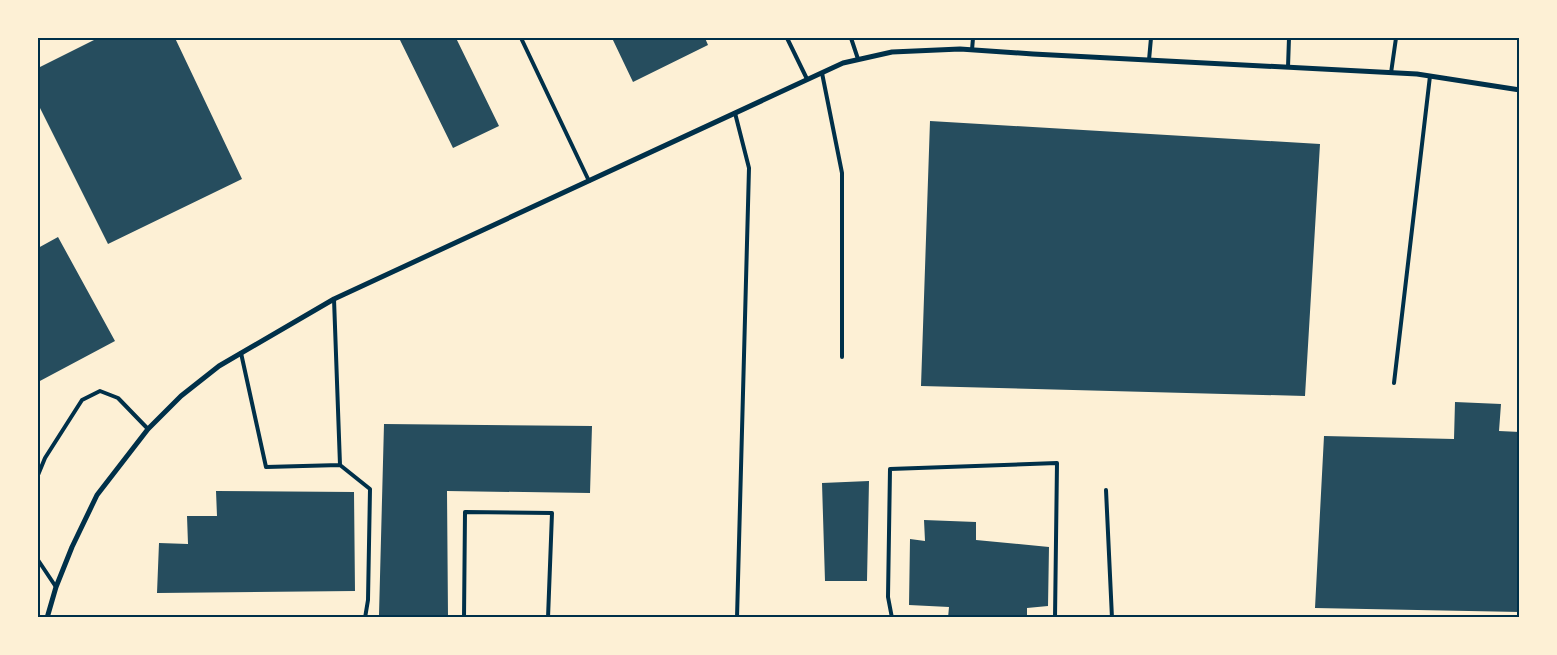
<svg xmlns="http://www.w3.org/2000/svg" width="1557" height="655" viewBox="0 0 1557 655" font-family="'Public Sans',sans-serif">
<style>
.building{fill:#264d5e}
.lines{fill:none;stroke-linecap:round;stroke-linejoin:round}
.service{stroke:#003049;stroke-width:4}
.minor{stroke:#003049;stroke-width:5}
.neatline{fill:none;stroke:#003049;stroke-width:2}
</style>
<rect width="100%" height="100%" fill="#fdf0d5"/>
<path class="building" d="M98,38H175L242,179L108,244L38,104V68Z
M399,38H456L499,126L453,148Z
M612,38H705L708,45L633,82Z
M930,121L1320,144L1305,396L921,386Z
M58,237L115,341L38,382V248Z
M1455,402L1501,404L1499,431L1520,432V612L1315,608L1324,436L1454,439Z
M384,424L592,426L590,493L447,491L448,616L379,615Z
M869,481L867,581H825L822,483Z
M216,491L354,492L355,591L157,593L159,543L188,544L187,516H217Z
M924,520L976,522V540L1049,547L1048,606L1027,608V618H948L949,607L909,605L910,539L925,541Z"/>
<g class="lines">
<path class="service" d="M521,38L589,181
M787,38L807,79
M851,38L858,59
M972,50L973,38
M1149,60L1151,38
M1288,67L1289,38
M822,73L842,173V357
M1391,73L1396,38
M735,113L749,168L737,618
M334,299L340,465L370,489L368,600L365,618
M241,353L266,467L340,465
M1394,383L1430,76
M38,475L45,458L82,400L100,391L118,398L148,429
M1106,490L1112,618
M38,560L56,587
M464,618L465,512L552,513L548,618
M892,618L888,597L890,469L1057,463L1055,618"/>
<path class="minor" d="M47,618L56,587L72,547L97,495L148,429L181,396L219,366L334,299L843,63L892,52L960,49L1033,54L1417,74L1520,90"/>
</g>
<rect width="1557" height="655" fill="none" stroke="#fdf0d5" stroke-width="78"/>
<rect x="39" y="39" width="1479" height="577" class="neatline"/>
</svg>
